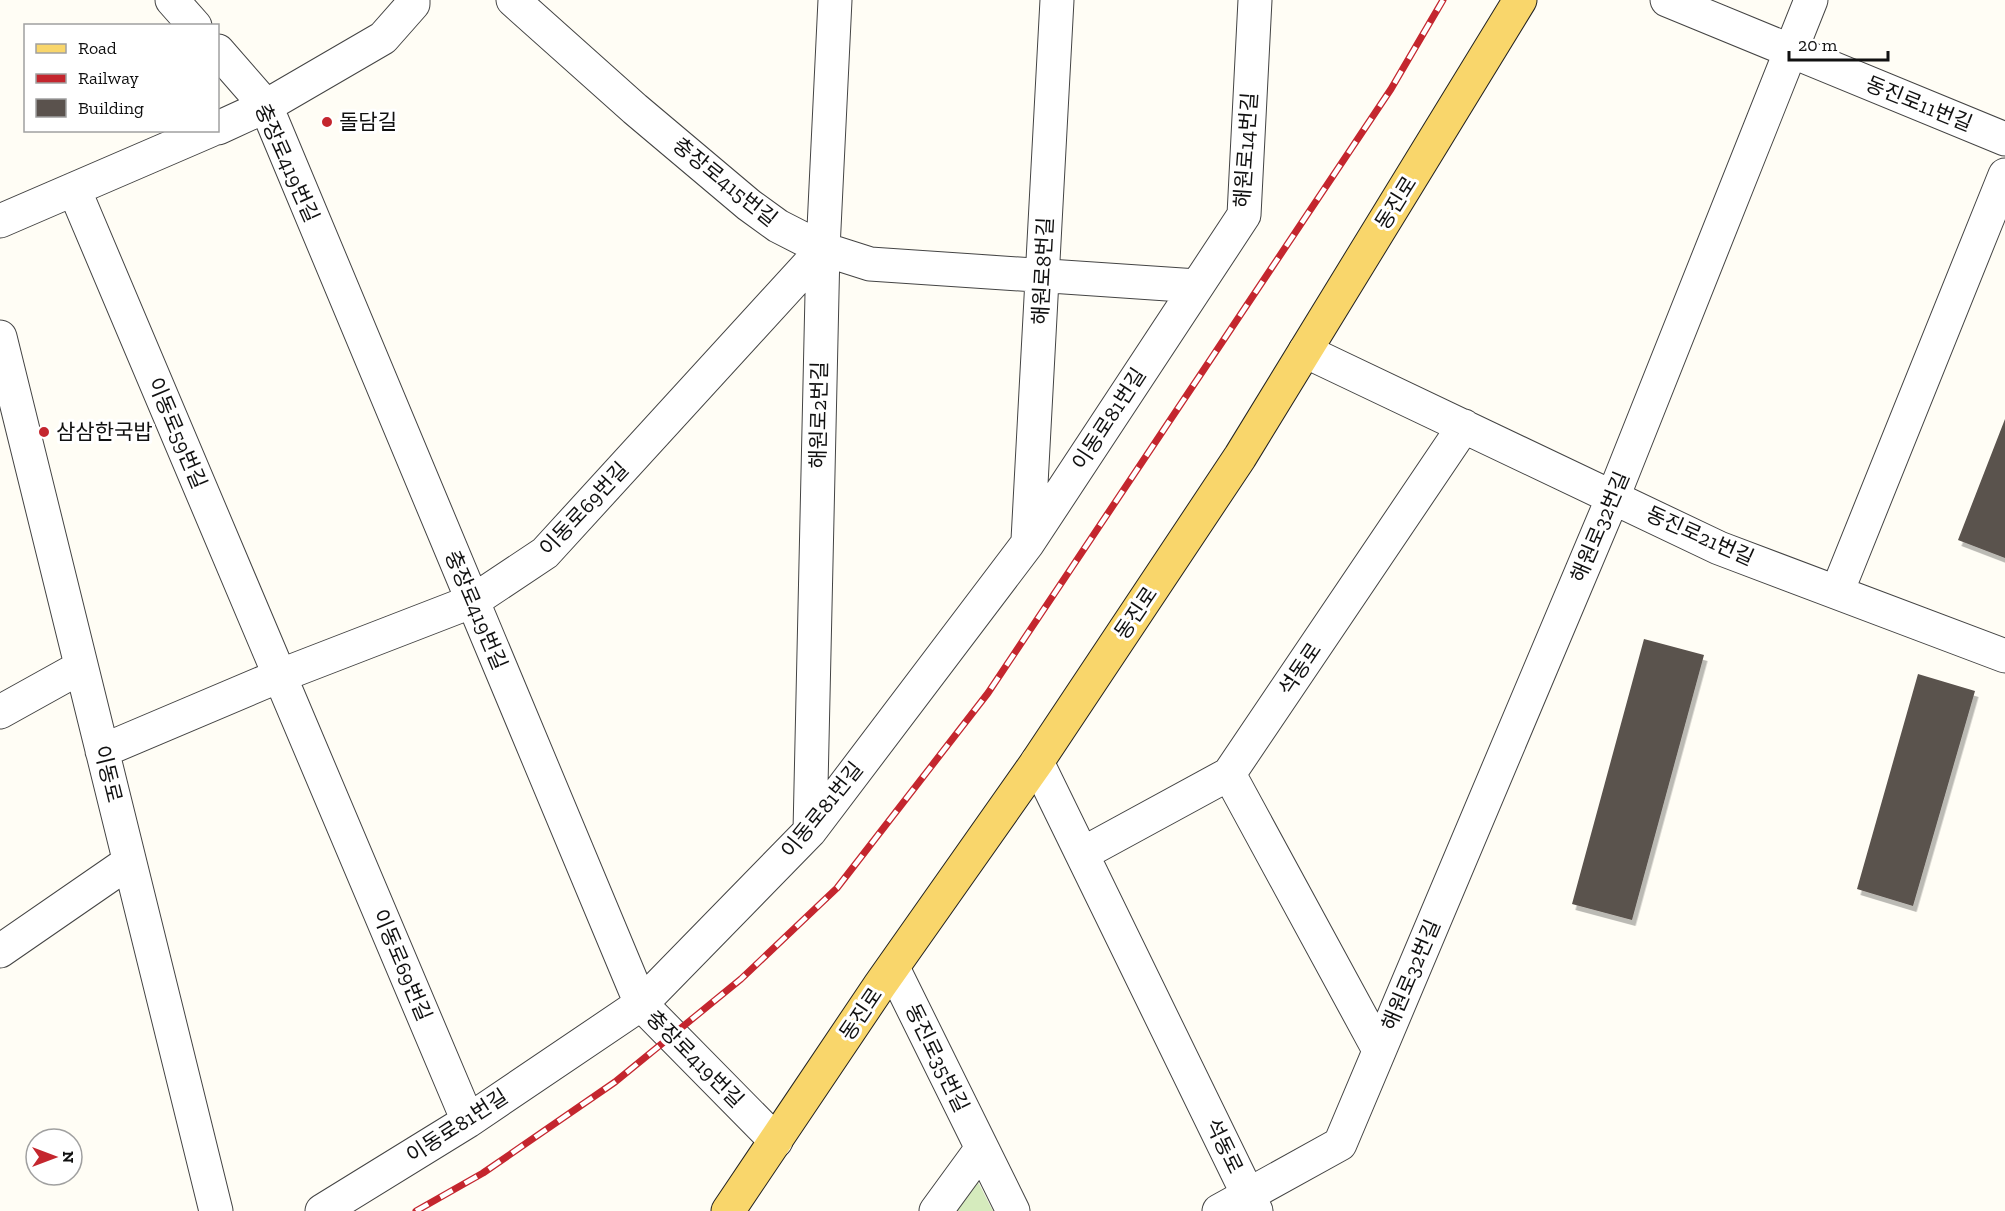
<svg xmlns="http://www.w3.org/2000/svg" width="2005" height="1211" viewBox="0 0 2005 1211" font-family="'Zilla Slab','Noto Sans KR',serif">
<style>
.green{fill:#d5ebbd}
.building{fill:#5a524d;filter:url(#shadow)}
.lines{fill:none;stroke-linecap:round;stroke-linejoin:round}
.minor-casing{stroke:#444;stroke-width:35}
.major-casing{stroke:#222;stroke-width:35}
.minor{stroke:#fff;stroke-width:33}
.major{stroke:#f9d66b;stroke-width:33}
.rail-casing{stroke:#c4262e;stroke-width:7}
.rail{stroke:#fff;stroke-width:4.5;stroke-dasharray:14;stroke-linecap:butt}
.poi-dot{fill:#c4262e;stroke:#fff;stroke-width:2}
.labels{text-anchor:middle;stroke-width:6;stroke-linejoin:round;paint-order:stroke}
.street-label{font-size:21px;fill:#111;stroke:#fff}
.poi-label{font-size:21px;fill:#111;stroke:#fff;text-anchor:start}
</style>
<defs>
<filter id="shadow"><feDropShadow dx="3.5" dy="6" stdDeviation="0" flood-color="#0004"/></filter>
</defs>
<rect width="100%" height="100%" fill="#fffdf5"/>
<path class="green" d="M976,1178L993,1211H953Z"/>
<path class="building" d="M2005,419V558L1958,540Z
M1644,639L1704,655L1632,920L1572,904Z
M1918,674L1975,691L1913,906L1857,889Z"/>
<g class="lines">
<g class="minor-casing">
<path id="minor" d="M172,0L195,26
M513,0L635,109L749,205L778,226L823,249L870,264L1197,286
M1667,0L2005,139
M218,51L266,106L641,1004L776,1141
M218,128L266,106L383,38L413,4V0
M74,189L468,1121
M0,221L211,130
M0,337L216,1211
M1305,351L1719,548L2005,656
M1028,540L1057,0
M1837,592L2005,175
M0,712L81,667
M102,751L279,676L473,601L545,553L823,249
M1037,762L1256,1211
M1229,774L1379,1050
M810,831L823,249L835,0
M1082,854L1229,774L1464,426
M0,951L129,862
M893,968L1013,1211
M322,1211L468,1121L641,1004L810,831L1028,543L1244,215L1255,0
M936,1211L982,1148
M1219,1211L1340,1144L1613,497L1811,0"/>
</g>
<g class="major-casing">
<path id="major" d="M728,1211L880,985L1037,762L1240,457L1520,0"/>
</g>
<use href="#minor" class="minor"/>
<use href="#major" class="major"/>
<g class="rail-casing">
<path id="rail" d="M416,1211L483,1173L615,1082L741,979L837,888L988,693L1391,89L1443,0"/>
</g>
<use href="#rail" class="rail"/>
</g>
<g class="poi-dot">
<circle cx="327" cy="122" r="6"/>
<circle cx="44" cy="432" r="6"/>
</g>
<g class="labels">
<g class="street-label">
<text transform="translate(1919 104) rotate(22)" y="7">동진로11번길</text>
<text transform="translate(1246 150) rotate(-86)" y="7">해원로14번길</text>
<text transform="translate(287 163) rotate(66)" y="7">충장로419번길</text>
<text transform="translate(725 182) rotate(39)" y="7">충장로415번길</text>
<text transform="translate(1396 203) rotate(-58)" y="7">동진로</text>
<text transform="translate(1043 271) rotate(-87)" y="7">해원로8번길</text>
<text transform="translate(819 415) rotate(-89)" y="7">해원로2번길</text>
<text transform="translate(1109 419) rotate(-57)" y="7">이동로81번길</text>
<text transform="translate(177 433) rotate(67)" y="7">이동로59번길</text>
<text transform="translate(584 509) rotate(-47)" y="7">이동로69번길</text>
<text transform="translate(1600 527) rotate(-67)" y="7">해원로32번길</text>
<text transform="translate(1700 536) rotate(24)" y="7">동진로21번길</text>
<text transform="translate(476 610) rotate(67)" y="7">충장로419번길</text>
<text transform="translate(1136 613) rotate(-56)" y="7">동진로</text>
<text transform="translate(1300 669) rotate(-56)" y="7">석동로</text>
<text transform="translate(108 774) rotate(76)" y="7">이동로</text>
<text transform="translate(822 810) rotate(-51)" y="7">이동로81번길</text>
<text transform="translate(402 965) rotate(67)" y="7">이동로69번길</text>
<text transform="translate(1411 975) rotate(-67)" y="7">해원로32번길</text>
<text transform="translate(861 1014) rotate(-56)" y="7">동진로</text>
<text transform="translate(937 1058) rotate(64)" y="7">동진로35번길</text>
<text transform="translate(695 1059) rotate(45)" y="7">충장로419번길</text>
<text transform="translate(457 1126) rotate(-33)" y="7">이동로81번길</text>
<text transform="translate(1224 1146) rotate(64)" y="7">석동로</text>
</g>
<g class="poi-label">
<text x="339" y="129">돌담길</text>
<text x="56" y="439">삼삼한국밥</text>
</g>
</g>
<rect x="24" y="24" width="195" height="108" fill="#ffffff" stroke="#a0a0a0" stroke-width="1.5"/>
<rect x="36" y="44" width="30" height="9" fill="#f9d66b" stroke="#a0a0a0" stroke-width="1.5"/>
<text x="78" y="54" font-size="18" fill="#111111">Road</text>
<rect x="36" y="74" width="30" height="9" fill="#c4262e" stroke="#a0a0a0" stroke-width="1.5"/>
<text x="78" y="84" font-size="18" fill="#111111">Railway</text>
<rect x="36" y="99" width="30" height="18" fill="#5a524d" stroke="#a0a0a0" stroke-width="1.5"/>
<text x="78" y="114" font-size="18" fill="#111111">Building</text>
<g transform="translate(54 1157) rotate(90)"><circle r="28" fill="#ffffff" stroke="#a0a0a0" stroke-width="1.5"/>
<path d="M0-4.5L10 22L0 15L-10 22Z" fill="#c4262e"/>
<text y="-9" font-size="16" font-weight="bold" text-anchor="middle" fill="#111111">N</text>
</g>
<path d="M1789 51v9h99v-9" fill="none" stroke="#111111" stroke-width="3"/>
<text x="1798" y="51" font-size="18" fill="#111111" stroke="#ffffff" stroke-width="4.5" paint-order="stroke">20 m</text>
</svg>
